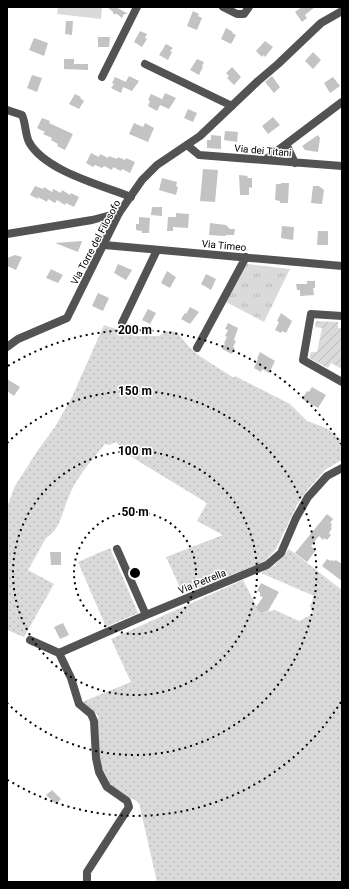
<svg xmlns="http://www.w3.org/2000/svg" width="349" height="889" viewBox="0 0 349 889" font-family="Roboto,sans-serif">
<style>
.grass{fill:url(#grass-dots)}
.park{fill:url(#park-tufts)}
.garden{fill:url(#garden-furrows)}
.pitch{fill:#dadada}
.building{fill:#c3c3c3}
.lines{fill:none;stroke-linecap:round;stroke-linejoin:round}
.minor{stroke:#535353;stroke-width:8}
.ring{fill:none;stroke:#000;stroke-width:2;stroke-dasharray:2 4}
.labels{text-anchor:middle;stroke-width:3;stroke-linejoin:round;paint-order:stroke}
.street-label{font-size:10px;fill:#000;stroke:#fff}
.centre{fill:#000;stroke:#fff;stroke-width:2}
.ring-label{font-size:12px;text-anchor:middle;font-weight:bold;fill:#000;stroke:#fff;stroke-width:3;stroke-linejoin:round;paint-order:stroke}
</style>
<defs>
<pattern id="grass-dots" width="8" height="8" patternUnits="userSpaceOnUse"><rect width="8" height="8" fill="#dadada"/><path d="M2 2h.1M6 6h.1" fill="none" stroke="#b9b9b9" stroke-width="1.8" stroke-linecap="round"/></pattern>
<pattern id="park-tufts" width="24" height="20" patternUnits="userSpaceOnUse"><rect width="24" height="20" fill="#dadada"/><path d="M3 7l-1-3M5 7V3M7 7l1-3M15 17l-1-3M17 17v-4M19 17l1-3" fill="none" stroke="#b9b9b9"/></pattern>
<pattern id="garden-furrows" width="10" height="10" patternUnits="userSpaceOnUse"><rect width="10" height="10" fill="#dadada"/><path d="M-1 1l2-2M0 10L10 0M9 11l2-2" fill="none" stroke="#b9b9b9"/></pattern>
</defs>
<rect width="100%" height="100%" fill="#fff"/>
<path class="grass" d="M104,325L135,336H159L167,331L177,332L189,347L198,355L234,378L235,376L290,404L307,421L326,428L342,440V460L326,469L308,489L297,505L276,549L264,562L183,594L166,557L223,535L197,521L207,503L130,456L116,442L109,445L105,444C90,462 75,479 67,501C62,514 59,531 46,538L28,570L54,584L24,637L7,630V507L15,486L38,450L55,427L72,397Z
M110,548L138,613L106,627L78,562Z
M289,549L342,590V882H157L139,803C134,798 131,799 125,796C121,794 116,791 112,788C96,775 99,734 98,715L82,702L131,682L111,639L243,580L260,613L275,610L299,621L313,614L310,606L314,596L261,573L275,565Z"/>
<path class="park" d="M247,264L290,269L264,322L226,302Z"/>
<path class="garden" d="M316,321L338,322V328H342V369L331,363L328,368L309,358L311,352H317L322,328L315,327Z"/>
<path class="pitch" d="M58,7H102L101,19L57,14Z"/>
<path class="building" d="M107,7H116L128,14H124L122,18L117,14H113V12Z
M302,7H315L305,15L307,18L302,22L295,12Z
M193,11L199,14L198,16L202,18L197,30L187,26Z
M66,21H73L72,35L65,34Z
M226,28L233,32L232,33L236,35L231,44L221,39Z
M140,31L147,34L145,38L147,39L142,47L134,42Z
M98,37H110L109,47H98Z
M34,38L48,43L44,56L29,50Z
M265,41L273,47L265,57L263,55L262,57L256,51Z
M166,44L173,48L170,51L172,52L168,60L159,55Z
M313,52L321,60L313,69L305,61Z
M64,59H74V64H88V70L64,69Z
M197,59L204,62L202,66L203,67L199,75L190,70Z
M232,67L241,77L234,85L227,78L229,76L226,73Z
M32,75L42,78L37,92L27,88Z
M129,76L139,81L132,91L123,87L121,93L111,88L114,84L112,83L115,77L126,82L124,85Z
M272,76L280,87L274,93L265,82Z
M333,77L340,86L330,93L324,83Z
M165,93L176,98L169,109L160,105L157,111L148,106L150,101L148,100L151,94L162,99L161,102Z
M75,94L81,97L80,98L84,101L79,109L69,104Z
M188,109L197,113L193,122L184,118Z
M273,117L280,125L268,134L262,126Z
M42,118L50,121L49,123L73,134L65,150L57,146L58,144L51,140L52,138L43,134L45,132L37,128Z
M134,123L143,127L145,123L154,128L148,142L129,134Z
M225,131L238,132L237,142L224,140Z
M211,135L221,136V149L207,148V140H211Z
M318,135L320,138L318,152L305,150L302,146Z
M91,153L99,157L100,154L108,158L109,156L117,159L118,157L125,160L126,158L135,162L130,173L122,169L121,171L113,167L112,170L104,166L102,168L95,165L93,167L86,163Z
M203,169L218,170L215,202L200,201Z
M239,175L248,176L247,178H252V188L249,187V195H240Z
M162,178L177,182L176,186L178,187L176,195L159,190Z
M281,183H289L288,203H280V201L275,200L276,184H281Z
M35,186L43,189L44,187L52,192L53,189L61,193L62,190L70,195L71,193L79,197L74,207L66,203L65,205L57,200L55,203L48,199L47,202L38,197V199L30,195Z
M313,186H319L324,190L322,204L311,203Z
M152,207H162V216L151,215Z
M176,213L189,214L188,228L173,227V231H167L168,217H176Z
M139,217L150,218L149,233H142V231L136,230V224H139Z
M210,223L226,225L230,229H235L234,235H226L225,236L209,235Z
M282,226L294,227L293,240L281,238Z
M318,231H328V245H317Z
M82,241L78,252L55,243Z
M15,255L22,257L16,270L7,266V258Z
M118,264L132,270L126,280L114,273Z
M51,269L63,275L58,283L46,278Z
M167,271L176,277L170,288L161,283Z
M206,274L216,279L211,290L201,284Z
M307,281H315V288H313L314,295L300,296V290H297L296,284H307Z
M98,293L109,298L103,311L92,306Z
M190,307L199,312L190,324L181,319L185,313L186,314Z
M148,309L156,313L150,324L142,320Z
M281,313L292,321L286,333L282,331L281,333L275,330L279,322L277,321Z
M228,323L238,328L234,340L236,341L233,347L235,348L232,354L222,349L225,344L224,343L227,337L225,336L228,330L225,329Z
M260,352L275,361L269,373L262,369L261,372L254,368L258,359H257Z
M7,379L20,387L14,396L7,391Z
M312,387L326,395L318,408L302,399L307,391L309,392Z
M327,514L333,519L330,523L332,524L331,527L332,528L329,533L331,535L327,540L324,538L323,540L319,536L311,546L316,550L307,562L295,553Z
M50,552H61V565H51Z
M327,559L331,561L332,560L334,561L336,560L342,564V581L322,566Z
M261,583L279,592L268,611L260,613L256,607L263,597L260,596V592L257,591Z
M63,623L69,635L60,639L54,627Z
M52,790L61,799L56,804L46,795Z"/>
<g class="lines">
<path class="minor" d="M223,7L237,14H244L249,7
M145,64L232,106
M102,77L137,7
M7,110L22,115C26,124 25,134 29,142C45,171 101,185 131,197
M286,144L295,163
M187,145L199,155L342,166
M265,160L342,102
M7,234L92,220L119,213
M104,245L342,266
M342,316L311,314L303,360L342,382
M122,323L157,250
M7,347L18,339L67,318L119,213L142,180L157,165L200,136L258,81L278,64L321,23L342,11
M197,348L246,257
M117,549L146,615
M30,640L59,653L146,615L267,565L281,553L296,518L308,497L327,476L342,468
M59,653L71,678L79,704L91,714L94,721L96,758L99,772L107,787L127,801L129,807L87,872V882"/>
</g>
<g class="ring">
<circle cx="135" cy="573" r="61"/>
<circle cx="135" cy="573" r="122"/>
<path d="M7 443A182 182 0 1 1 7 703"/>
<path d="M341 702A243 243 0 0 1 8 780M8 366A243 243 0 0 1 341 444"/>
</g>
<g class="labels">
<g class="street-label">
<text transform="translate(263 150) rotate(5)" y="4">Via dei Titani</text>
<text transform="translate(95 242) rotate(-62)" y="4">Via Torre del Filosofo</text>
<text transform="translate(224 245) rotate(5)" y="4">Via Timeo</text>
<text transform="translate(202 581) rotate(-22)" y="4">Via Petrella</text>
</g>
</g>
<circle cx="135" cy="573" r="6" class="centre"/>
<g class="ring-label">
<text x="135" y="334">200 m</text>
<text x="135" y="395">150 m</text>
<text x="135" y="455">100 m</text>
<text x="135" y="516">50 m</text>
</g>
<rect width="349" height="889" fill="none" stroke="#000000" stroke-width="16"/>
</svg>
